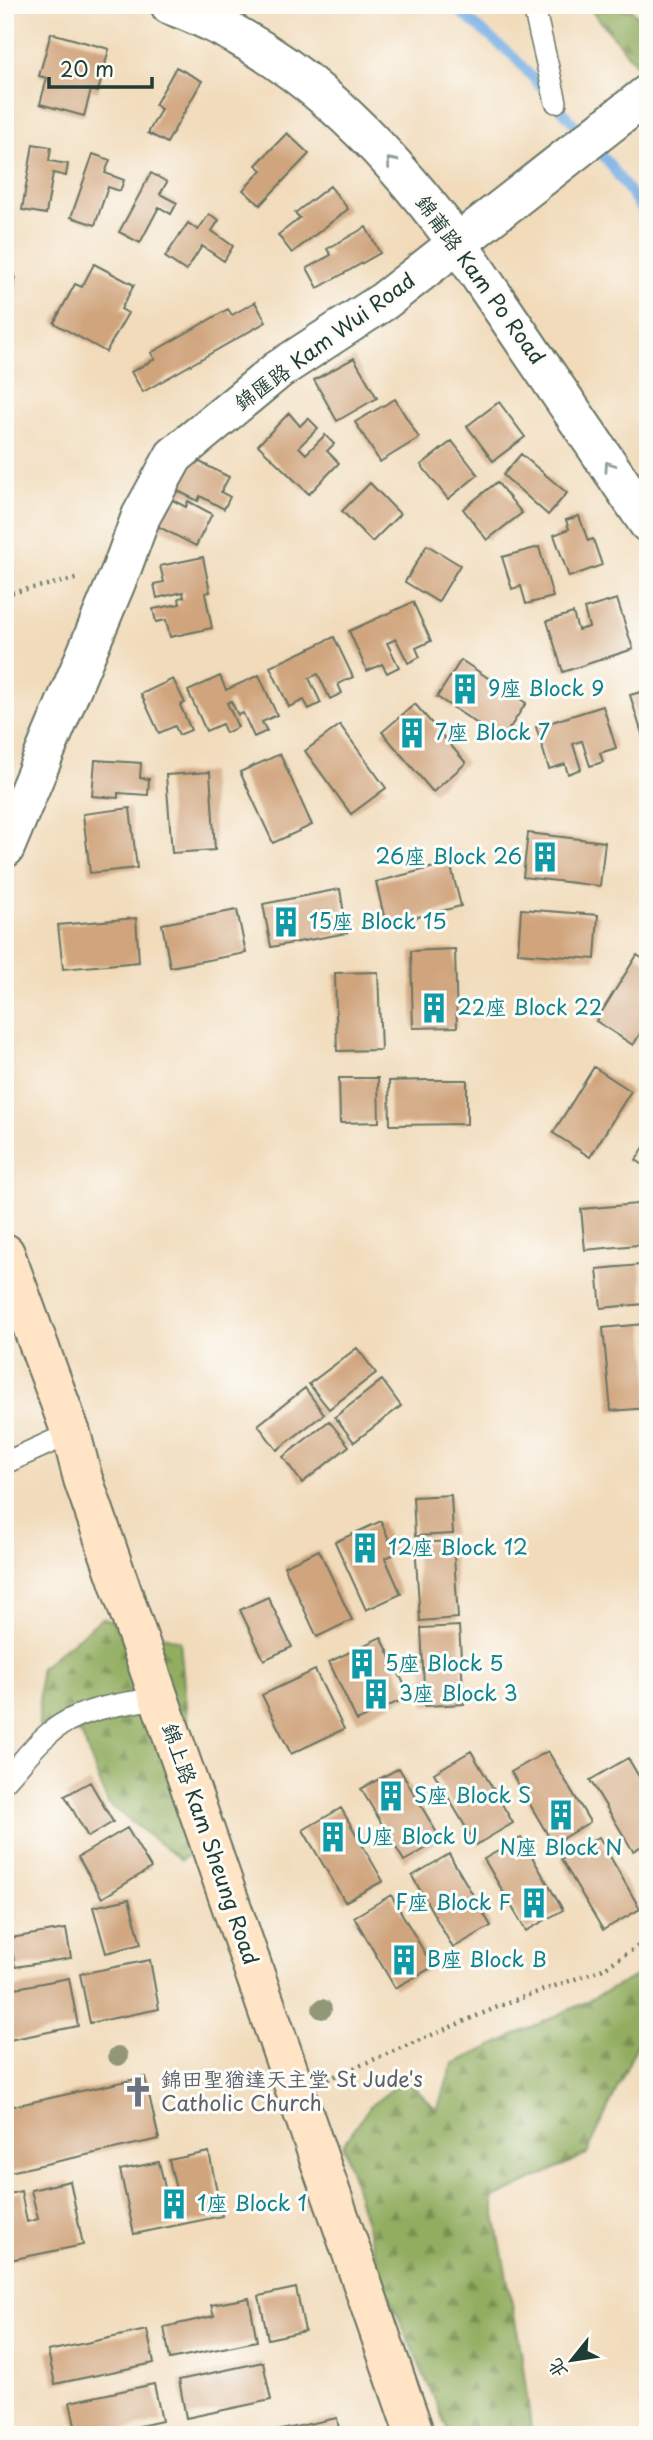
<svg xmlns="http://www.w3.org/2000/svg" width="653" height="2440" viewBox="0 0 653 2440" font-family="'Playpen Sans','LXGW WenKai TC',sans-serif">
<style>
.forest{fill:url(#forest-firs);stroke:#58754a;stroke-width:2}
.lines{fill:none;stroke-linecap:round;stroke-linejoin:round}
.stream{stroke:#74ade4;stroke-width:10}
.building{fill:#d0a47d}
.lane-casing{stroke:#687463;stroke-width:24}
.street-casing{stroke:#687463;stroke-width:42}
.secondary-casing{stroke:#687463;stroke-width:42}
.path{stroke:#687463;stroke-width:4.5;stroke-dasharray:2 5;stroke-linecap:butt}
.lane{stroke:#fff;stroke-width:21}
.street{stroke:#fff;stroke-width:38}
.secondary{stroke:#ffe4c6;stroke-width:38}
.tree{fill:#929778}
.oneway{stroke:#8f9e9a}
.labels{text-anchor:middle;stroke-width:6;stroke-linejoin:round;paint-order:stroke}
.street-label{font-size:21px;fill:#1f3d34;stroke:#fdfcf7}
.culture-label{font-size:21px;fill:#0d838f;stroke:#fdfcf7;text-anchor:start}
.worship-label{font-size:21px;fill:#5b616d;stroke:#fdfcf7;text-anchor:start}
</style>
<defs>
<pattern id="forest-firs" width="22" height="20" patternUnits="userSpaceOnUse" patternTransform="scale(1.75)"><rect width="22" height="20" fill="#92ad60"/><path d="M5 1l3.5 6h-7zM16 11l3.5 6h-7z" fill="#778e50"/></pattern>
</defs>
<rect width="100%" height="100%" fill="#fdfcf7"/>
<filter id="ink" filterUnits="userSpaceOnUse"><feTurbulence type="fractalNoise" baseFrequency=".0143" numOctaves="2"/><feDisplacementMap in="SourceGraphic" scale="14" xChannelSelector="R" yChannelSelector="G"/><feConvolveMatrix kernelMatrix="1 2 1 2 8 2 1 2 1" color-interpolation-filters="sRGB"/></filter>
<filter id="wash" filterUnits="userSpaceOnUse"><feTurbulence type="fractalNoise" baseFrequency=".00686" numOctaves="4" result="noise"/><feDisplacementMap in="SourceGraphic" scale="28" xChannelSelector="R" yChannelSelector="G"/><feGaussianBlur stdDeviation="1.57" result="paint"/><feColorMatrix in="noise" values="0 0 0 0 0 0 0 0 0 0 0 0 0 0 0 0 0 1.4 0 .05"/><feComposite in="paint" operator="in"/></filter>
<g filter="url(#wash)">
<rect width="100%" height="100%" fill="#f1dbbb"/>
<path class="forest" d="M587,5H627L648,27V62L640,69Z
M102,1618L180,1641L199,1847L181,1860L108,1804L82,1736L75,1731L39,1726L40,1668Z
M648,1970V2021L587,2154L492,2199L521,2351L532,2435H450L383,2281L343,2145L370,2106L406,2079L437,2110L453,2064L586,2002Z"/>
<g class="lines">
<path class="stream" d="M451,5L513,56L609,163L648,218"/>
</g>
<g id="blocks">
<path class="building" d="M51,33L109,49L98,92L91,90L84,116L40,104L47,78L39,76Z
M176,67L202,81L167,143L148,133L161,109L155,105Z
M287,133L309,154L260,205L243,190L262,170L256,165Z
M33,144L51,147L49,161L68,164L66,176L53,173L46,214L22,210Z
M93,154L110,160L105,173L124,180L120,191L108,187L95,225L71,217Z
M5,156L11,157L10,169H5Z
M151,173L167,182L160,194L177,203L171,214L159,207L140,243L119,232Z
M330,186L348,209L292,253L278,235L300,218L295,213Z
M209,214L219,220L212,231L233,246L224,261L202,246L186,271L165,257L188,223L198,230Z
M366,227L380,253L318,288L307,268L331,255L327,249Z
M5,247L11,248L7,274L15,276L8,320L5,319Z
M94,264L134,285L121,309L128,313L106,352L54,323L75,284L82,287Z
M255,302L266,322L143,392L131,372L155,359L151,353L228,309L232,315Z
M354,358L377,398L337,421L314,380Z
M395,399L419,438L380,462L355,422Z
M499,402L525,437L493,461L467,426Z
M289,413L300,426L308,418L318,428L299,447L306,454L325,435L334,444L327,451L339,463L309,494L258,445Z
M452,441L478,475L448,499L421,465Z
M521,454L567,493L548,515L503,475Z
M190,457L229,477L221,492L230,497L224,509L200,496L198,501L174,489Z
M497,482L522,513L487,540L463,509Z
M370,483L400,514L372,542L342,511Z
M161,494L186,507L188,501L212,514L196,546L157,526Z
M579,516L588,541L593,539L602,565L569,577L554,535L569,529L566,520Z
M427,545L460,565L438,602L405,582Z
M539,547L553,597L526,604L521,586L512,589L502,557Z
M203,557L210,592L205,593L212,628L170,637L166,620L156,622L153,609L180,604L179,598L184,597L183,592L157,598L154,584L164,582L160,566Z
M617,599L633,649L563,672L547,621L573,613L578,630L589,627L584,609Z
M413,602L431,641L416,648L420,657L408,663L396,639L392,641L387,643L399,667L387,673L382,664L367,671L349,631Z
M334,637L353,677L338,684L342,693L330,699L318,674L309,678L321,703L309,709L304,700L289,707L270,667Z
M461,660L526,703L502,740L437,697Z
M259,675L277,715L262,722L267,731L254,737L243,713L238,715L231,701L227,703L238,727L226,733L222,724L206,731L188,691L220,676L226,690Z
M173,679L185,703L180,705L191,730L179,735L175,726L159,733L141,694Z
M648,690V736L643,737L630,695Z
M415,704L466,763L433,792L382,732Z
M603,706L616,748L600,753L603,762L590,766L582,741L578,742L573,744L581,769L568,774L565,764L549,769L536,727Z
M340,725L386,788L351,814L305,751Z
M280,754L312,825L273,843L240,772Z
M95,760L141,763L140,778L149,779L148,795L118,793V798L92,796Z
M210,772L215,850L172,853L166,775Z
M130,808L137,868L90,873L83,814Z
M643,828H648V905H643Z
M528,833L605,842L600,886L523,877Z
M450,863L461,906L386,925L376,882Z
M340,889L347,933L271,947L263,904Z
M521,909L598,915L595,959L518,953Z
M237,910L246,953L170,967L162,924Z
M136,918L139,962L63,969L58,925Z
M455,949L457,1027L413,1028L411,951Z
M637,955L648,962V1021L633,1045L596,1021Z
M378,972L381,1050L337,1051L335,973Z
M594,1067L631,1091L590,1157L553,1133Z
M339,1078H378L379,1122L340,1123Z
M428,1080H467V1124L390,1125L389,1081Z
M648,1141V1168L636,1160Z
M648,1203V1244L585,1250L581,1209Z
M640,1265L644,1304L601,1308L597,1269Z
M644,1324L648,1367V1408L611,1411L603,1328Z
M357,1348L376,1373L329,1409L309,1384Z
M382,1380L401,1406L354,1442L335,1417Z
M305,1388L324,1414L277,1450L258,1425Z
M329,1421L349,1446L302,1483L283,1457Z
M451,1495L453,1534L415,1536L413,1497Z
M381,1521L395,1554L385,1558L401,1594L366,1610L335,1542Z
M453,1541L458,1618L420,1621L415,1543Z
M319,1550L352,1620L317,1637L284,1566Z
M268,1597L292,1647L264,1660L240,1610Z
M459,1626L464,1704L425,1706L421,1628Z
M381,1637L410,1696L357,1721L329,1662Z
M315,1670L344,1729L291,1754L262,1695Z
M471,1751L513,1823L476,1845L434,1773Z
M548,1751L590,1822L553,1844L511,1772Z
M628,1758L648,1792V1843L633,1851L590,1780Z
M399,1768L441,1840L404,1861L361,1789Z
M90,1782L113,1822L88,1837L65,1796Z
M341,1808L383,1881L345,1902L303,1830Z
M127,1828L151,1868L102,1898L78,1857Z
M599,1837L640,1909L603,1930L561,1859Z
M521,1838L563,1910L526,1931L484,1859Z
M449,1854L491,1926L453,1948L412,1876Z
M391,1895L433,1967L395,1988L354,1917Z
M129,1899L141,1944L106,1953L93,1907Z
M66,1929L71,1958L15,1967L10,1938Z
M150,1960L159,2009L90,2023L80,1974Z
M69,1978L78,2026L9,2040L5,2020V1990Z
M145,2077L159,2139L5,2173V2108Z
M209,2152L222,2216L134,2234L120,2170L159,2162L166,2192L176,2190L169,2160Z
M70,2181L83,2245L5,2261V2195L21,2191L27,2222L38,2219L31,2190Z
M296,2288L305,2331L268,2339L259,2296Z
M249,2298L257,2341L170,2359L164,2327L214,2316L211,2305Z
M147,2330L154,2363L55,2384L48,2351Z
M263,2362L271,2400L186,2418L179,2380Z
M154,2384L162,2421L100,2435H77L70,2402Z
M337,2418L340,2435H263L262,2434Z"/>
</g>
</g>
<g filter="url(#ink)">
<use href="#blocks" fill-opacity="0" stroke="#687463" stroke-width="2"/>
<g class="lines">
<g class="lane-casing">
<path id="lane" d="M530,5L535,12L556,102
M5,1463L71,1433
M5,1781C19,1766 31,1749 46,1736C77,1708 120,1704 159,1698"/>
</g>
<g class="street-casing">
<path id="street" d="M170,5C292,49 382,142 458,244L648,523
M5,848L122,568L141,516L174,456L278,370L384,301L648,94"/>
</g>
<g class="secondary-casing">
<path id="secondary" d="M5,1253L71,1433L83,1479L415,2435"/>
</g>
<path class="path" d="M5,594L80,578
M328,2079L512,2001L601,1970L648,1940"/>
<use href="#lane" class="lane"/>
<use href="#street" class="street"/>
<use href="#secondary" class="secondary"/>
</g>
<g class="tree">
<circle cx="322" cy="2009" r="10"/>
<circle cx="118" cy="2056" r="10"/>
</g>
<defs><path id="oneway-chevron" d="M-2-3.5L2.5 0L-2 3.5" fill="none" stroke-width="1.6" stroke-linecap="round" stroke-linejoin="round" transform="scale(1.75)"/></defs>
<g class="oneway">
<use href="#oneway-chevron" transform="translate(391 162) rotate(-132)"/>
<use href="#oneway-chevron" transform="translate(609 466) rotate(-124)"/>
</g>
</g>
<defs>
<g id="building-bare" transform="scale(2.415)"><path d="M-4-6H4V6H1V3H-1V6H-4ZM-2.5-4.3h1.7v1.8h-1.7ZM.8-4.3h1.7v1.8H.8ZM-2.5-1h1.7V.8h-1.7ZM.8-1h1.7V.8H.8Z" fill="#0f9aa8" stroke="#fdfcf7" stroke-width="2.5" paint-order="stroke"/></g>
<g id="church-bare" transform="scale(2.415)"><path d="M-1.2-6h2.4v3.5h3.3v2.4h-3.3V6h-2.4V-.1h-3.3v-2.4h3.3Z" fill="#6b7280" stroke="#fdfcf7" stroke-width="2.5" paint-order="stroke"/></g>
</defs>
<g fill-rule="evenodd">
<use href="#building-bare" x="465" y="689"/>
<use href="#building-bare" x="412" y="733"/>
<use href="#building-bare" x="545" y="857"/>
<use href="#building-bare" x="286" y="922"/>
<use href="#building-bare" x="434" y="1008"/>
<use href="#building-bare" x="365" y="1548"/>
<use href="#building-bare" x="362" y="1664"/>
<use href="#building-bare" x="376" y="1694"/>
<use href="#building-bare" x="391" y="1796"/>
<use href="#building-bare" x="561" y="1815"/>
<use href="#building-bare" x="333" y="1837"/>
<use href="#building-bare" x="534" y="1903"/>
<use href="#building-bare" x="404" y="1960"/>
<use href="#church-bare" x="138" y="2092"/>
<use href="#building-bare" x="174" y="2204"/>
</g>
<g class="labels">
<g class="street-label">
<text transform="translate(480 280) rotate(54)" y="7">錦莆路 Kam Po Road</text>
<text transform="translate(325 342) rotate(-36)" y="7">錦匯路 Kam Wui Road</text>
<text transform="translate(210 1844) rotate(71)" y="7">錦上路 Kam Sheung Road</text>
</g>
<g class="culture-label">
<text x="488" y="696">9座 Block 9</text>
<text x="435" y="740">7座 Block 7</text>
<text x="522" y="864" text-anchor="end">26座 Block 26</text>
<text x="309" y="929">15座 Block 15</text>
<text x="457" y="1015">22座 Block 22</text>
<text x="388" y="1555">12座 Block 12</text>
<text x="385" y="1671">5座 Block 5</text>
<text x="399" y="1701">3座 Block 3</text>
<text x="414" y="1803">S座 Block S</text>
<text x="356" y="1844">U座 Block U</text>
<text x="561" y="1855" text-anchor="middle">N座 Block N</text>
<text x="511" y="1910" text-anchor="end">F座 Block F</text>
<text x="427" y="1967">B座 Block B</text>
<text x="197" y="2211">1座 Block 1</text>
</g>
<g class="worship-label">
<text x="161" y="2087">錦田聖猶達天主堂 St Jude's<tspan x="161" dy="24">Catholic Church</tspan></text>
</g>
</g>
<rect width="653" height="2440" fill="none" stroke="#fdfcf7" stroke-width="28"/>
<g transform="translate(572 2360) rotate(240)" stroke="#fdfcf7" stroke-width="5" paint-order="stroke">
<path d="M0-5L12 26L0 18L-12 26Z" fill="#1f3d34"/>
<text y="-10" font-size="19" font-weight="bold" text-anchor="middle" fill="#1f3d34">北</text>
</g>
<path d="M49 77v10h103v-10" fill="none" stroke="#1f3d34" stroke-width="3.5"/>
<text x="60" y="77" font-size="21" fill="#1f3d34" stroke="#fdfcf7" stroke-width="5" paint-order="stroke">20 m</text>
</svg>
